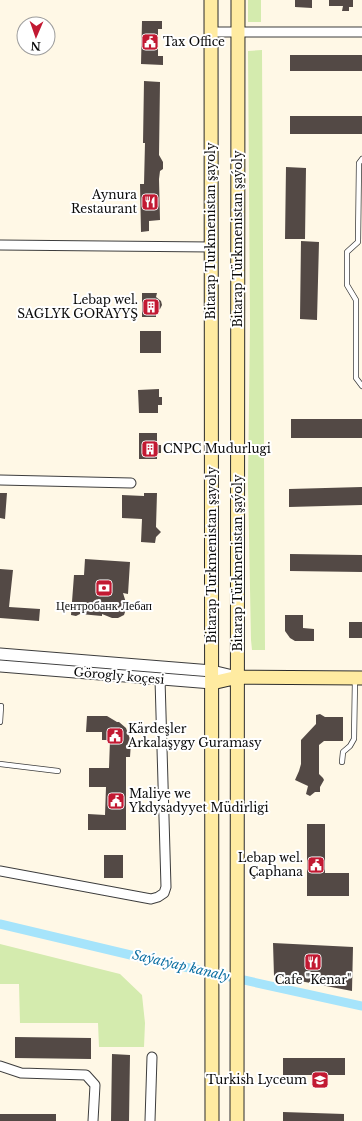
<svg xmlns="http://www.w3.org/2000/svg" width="362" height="1121" viewBox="0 0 362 1121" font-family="'Libre Baskerville',serif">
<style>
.green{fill:#d4ebae}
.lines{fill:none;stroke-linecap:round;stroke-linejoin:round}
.canal{stroke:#a6e4fb;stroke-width:9}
.building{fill:#534945}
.service-casing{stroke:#3d3d3d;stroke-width:6}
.minor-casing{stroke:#3d3d3d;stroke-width:11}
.tertiary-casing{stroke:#3d3d3d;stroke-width:13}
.secondary-casing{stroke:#2c2c2c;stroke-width:15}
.service{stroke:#fff;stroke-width:4.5}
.minor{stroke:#fff;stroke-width:9}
.tertiary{stroke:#fff;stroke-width:11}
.secondary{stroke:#ffeba1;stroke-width:13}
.labels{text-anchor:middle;stroke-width:4;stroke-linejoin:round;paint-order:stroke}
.poi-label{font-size:12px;fill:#0a0a0a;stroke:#fff;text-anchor:start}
.street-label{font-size:12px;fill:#0a0a0a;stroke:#fff}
.water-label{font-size:13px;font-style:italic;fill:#0c6fa2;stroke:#fff}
</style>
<rect width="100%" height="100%" fill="#fff8e6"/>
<path class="green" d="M248,0H261V22H248Z
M262,50L265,650H252L251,640L248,484L250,323L248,51Z
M0,944L120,974L142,995L145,1023L144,1047H99L98,1023H20L19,984H0Z"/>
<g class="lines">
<path class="canal" d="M0,924L139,957L362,1006"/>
</g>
<path class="building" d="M295,0H312V8L295,7Z
M329,0H353V7H349V11H342L343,6H329Z
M142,21H162V29H158V56H163V65L141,64Z
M290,55H362V71H290Z
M144,81L160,82L159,155L163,162V169L160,171L159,179L160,220L149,221V231L141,232L140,184H144L145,143H143Z
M290,116H362V134H290Z
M286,167L306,168L305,239H285Z
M301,241L319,242L317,320L300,319Z
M142,293H157L156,297L161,301L162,305L160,309L156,312V317H142Z
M140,331H161V353H140Z
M159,389V397H162V405H158V413H139L138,390Z
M291,419H362V438H291Z
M139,433H157V445H161V453H157V459H139Z
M362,487V505L289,507V489Z
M0,493H7L5,519L0,518Z
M144,493H157L156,527L161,532L156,537L155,543L141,542L142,519L122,518V495L144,496Z
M290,554L362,555V572L290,571Z
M85,559L130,562L128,594L123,593L127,606L124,615L118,618H112L102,614V616L80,614L76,616L71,615L74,575H84Z
M0,569L13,570L9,607L40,609L39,621L0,618Z
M285,615H303V628L314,629V641H295L290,638L285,631Z
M349,622H362V638H349Z
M320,714L325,717H343V741H324L319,745V774L323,778L324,780L320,787V792H315L310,796L306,794L308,786L295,780L299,771L301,764V740L316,724V715Z
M87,716H107L117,722H119L126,728L131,742L130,757H126V830H88V814L105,815L106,787H89V768H109L110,740H102V732H86Z
M307,824H325V873H349V896H307Z
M104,855H123V878H104Z
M273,943L353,947L352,991L274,976Z
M15,1037L91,1038V1059L15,1058Z
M112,1054L130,1055L129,1121H111Z
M283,1058H345V1075H283Z
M283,1112L344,1114V1121H283Z
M0,1114H56V1121H0Z"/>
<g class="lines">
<g class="service-casing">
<path id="service" d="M362,159L359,163L358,242L347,252V285L356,300V378L362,386
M0,722L1,706
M342,762L343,752L350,746L354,739L355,679
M0,764L58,771"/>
</g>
<g class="minor-casing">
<path id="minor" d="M211,32H362
M0,245L211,247
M0,480L131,483
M0,871L151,899L158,897L164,893L166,887L160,679
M0,1066L21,1073L86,1075L95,1085L93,1121
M150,1121L152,1057"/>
</g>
<g class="tertiary-casing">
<path id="tertiary" d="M0,654L212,671L237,677
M0,666L212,683"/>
</g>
<g class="secondary-casing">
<path id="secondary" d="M211,0L212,1121
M212,683L238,677L362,678
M237,1121L238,0"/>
</g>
<use href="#service" class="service"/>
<use href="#minor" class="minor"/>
<use href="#tertiary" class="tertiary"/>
<use href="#secondary" class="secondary"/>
</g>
<defs>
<g id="civic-square" transform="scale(0.9)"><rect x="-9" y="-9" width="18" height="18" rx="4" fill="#c21932" stroke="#fff"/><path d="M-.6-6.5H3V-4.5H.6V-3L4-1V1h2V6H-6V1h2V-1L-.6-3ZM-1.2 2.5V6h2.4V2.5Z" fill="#fff"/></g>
<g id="restaurant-square" transform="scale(0.9)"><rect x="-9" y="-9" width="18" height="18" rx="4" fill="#c21932" stroke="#fff"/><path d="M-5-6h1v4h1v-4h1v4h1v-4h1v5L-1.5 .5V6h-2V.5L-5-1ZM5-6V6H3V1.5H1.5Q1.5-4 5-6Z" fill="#fff"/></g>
<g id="building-square" transform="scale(0.9)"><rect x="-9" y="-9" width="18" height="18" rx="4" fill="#c21932" stroke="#fff"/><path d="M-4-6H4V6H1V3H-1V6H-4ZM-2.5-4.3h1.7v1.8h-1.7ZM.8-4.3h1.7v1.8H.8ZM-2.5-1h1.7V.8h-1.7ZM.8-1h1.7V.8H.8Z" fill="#fff"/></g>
<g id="bank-square" transform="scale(0.9)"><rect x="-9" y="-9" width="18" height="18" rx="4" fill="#c21932" stroke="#fff"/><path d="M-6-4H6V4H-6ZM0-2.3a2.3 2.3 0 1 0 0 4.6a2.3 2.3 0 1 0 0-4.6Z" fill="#fff"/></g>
<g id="school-square" transform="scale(0.9)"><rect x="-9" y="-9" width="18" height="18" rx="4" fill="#c21932" stroke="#fff"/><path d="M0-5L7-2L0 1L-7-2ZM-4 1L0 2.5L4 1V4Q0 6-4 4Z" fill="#fff"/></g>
</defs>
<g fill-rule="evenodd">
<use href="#civic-square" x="150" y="42"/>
<use href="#restaurant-square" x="150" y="202"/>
<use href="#building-square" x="151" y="307"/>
<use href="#building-square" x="150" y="449"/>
<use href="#bank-square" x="104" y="588"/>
<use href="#civic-square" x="115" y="736"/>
<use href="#civic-square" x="116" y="801"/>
<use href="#civic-square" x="316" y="865"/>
<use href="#restaurant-square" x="313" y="962"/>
<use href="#school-square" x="320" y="1080"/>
</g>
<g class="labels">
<g class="poi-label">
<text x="163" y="46">Tax Office</text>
<text x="137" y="199" text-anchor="end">Aynura<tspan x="137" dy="14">Restaurant</tspan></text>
<text x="138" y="304" text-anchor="end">Lebap wel.<tspan x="138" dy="14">SAGLYK GORAYYŞ</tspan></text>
<text x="163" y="453">CNPC Mudurlugi</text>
<text x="104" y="610" text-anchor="middle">Центробанк Лебап</text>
<text x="128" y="733">Kärdeşler<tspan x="128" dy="14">Arkalaşygy Guramasy</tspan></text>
<text x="129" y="798">Maliye we<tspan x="129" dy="14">Ykdysadyyet Müdirligi</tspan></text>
<text x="303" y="862" text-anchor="end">Lebap wel.<tspan x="303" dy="14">Çaphana</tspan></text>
<text x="313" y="984" text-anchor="middle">Cafe "Kenar"</text>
<text x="307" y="1084" text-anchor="end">Turkish Lyceum</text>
</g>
<g class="street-label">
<text transform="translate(211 231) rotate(-90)" y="4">Bitarap Turkmenistan şayoly</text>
<text transform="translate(238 239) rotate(-90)" y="4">Bitarap Türkmenistan şaýoly</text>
<text transform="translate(212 555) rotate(-90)" y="4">Bitarap Turkmenistan şayoly</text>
<text transform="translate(238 563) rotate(-90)" y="4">Bitarap Türkmenistan şaýoly</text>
<text transform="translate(119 676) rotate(5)" y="4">Görogly koçesi</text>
</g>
<g class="water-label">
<text transform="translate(181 965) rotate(13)" y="5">Saýatýap kanaly</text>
</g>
</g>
<g transform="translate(36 36) rotate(182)"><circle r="19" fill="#ffffff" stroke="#9d9d9d"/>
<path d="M0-3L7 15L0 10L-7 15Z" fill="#c21932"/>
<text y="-6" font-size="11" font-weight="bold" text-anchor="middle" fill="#0a0a0a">N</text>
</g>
</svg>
